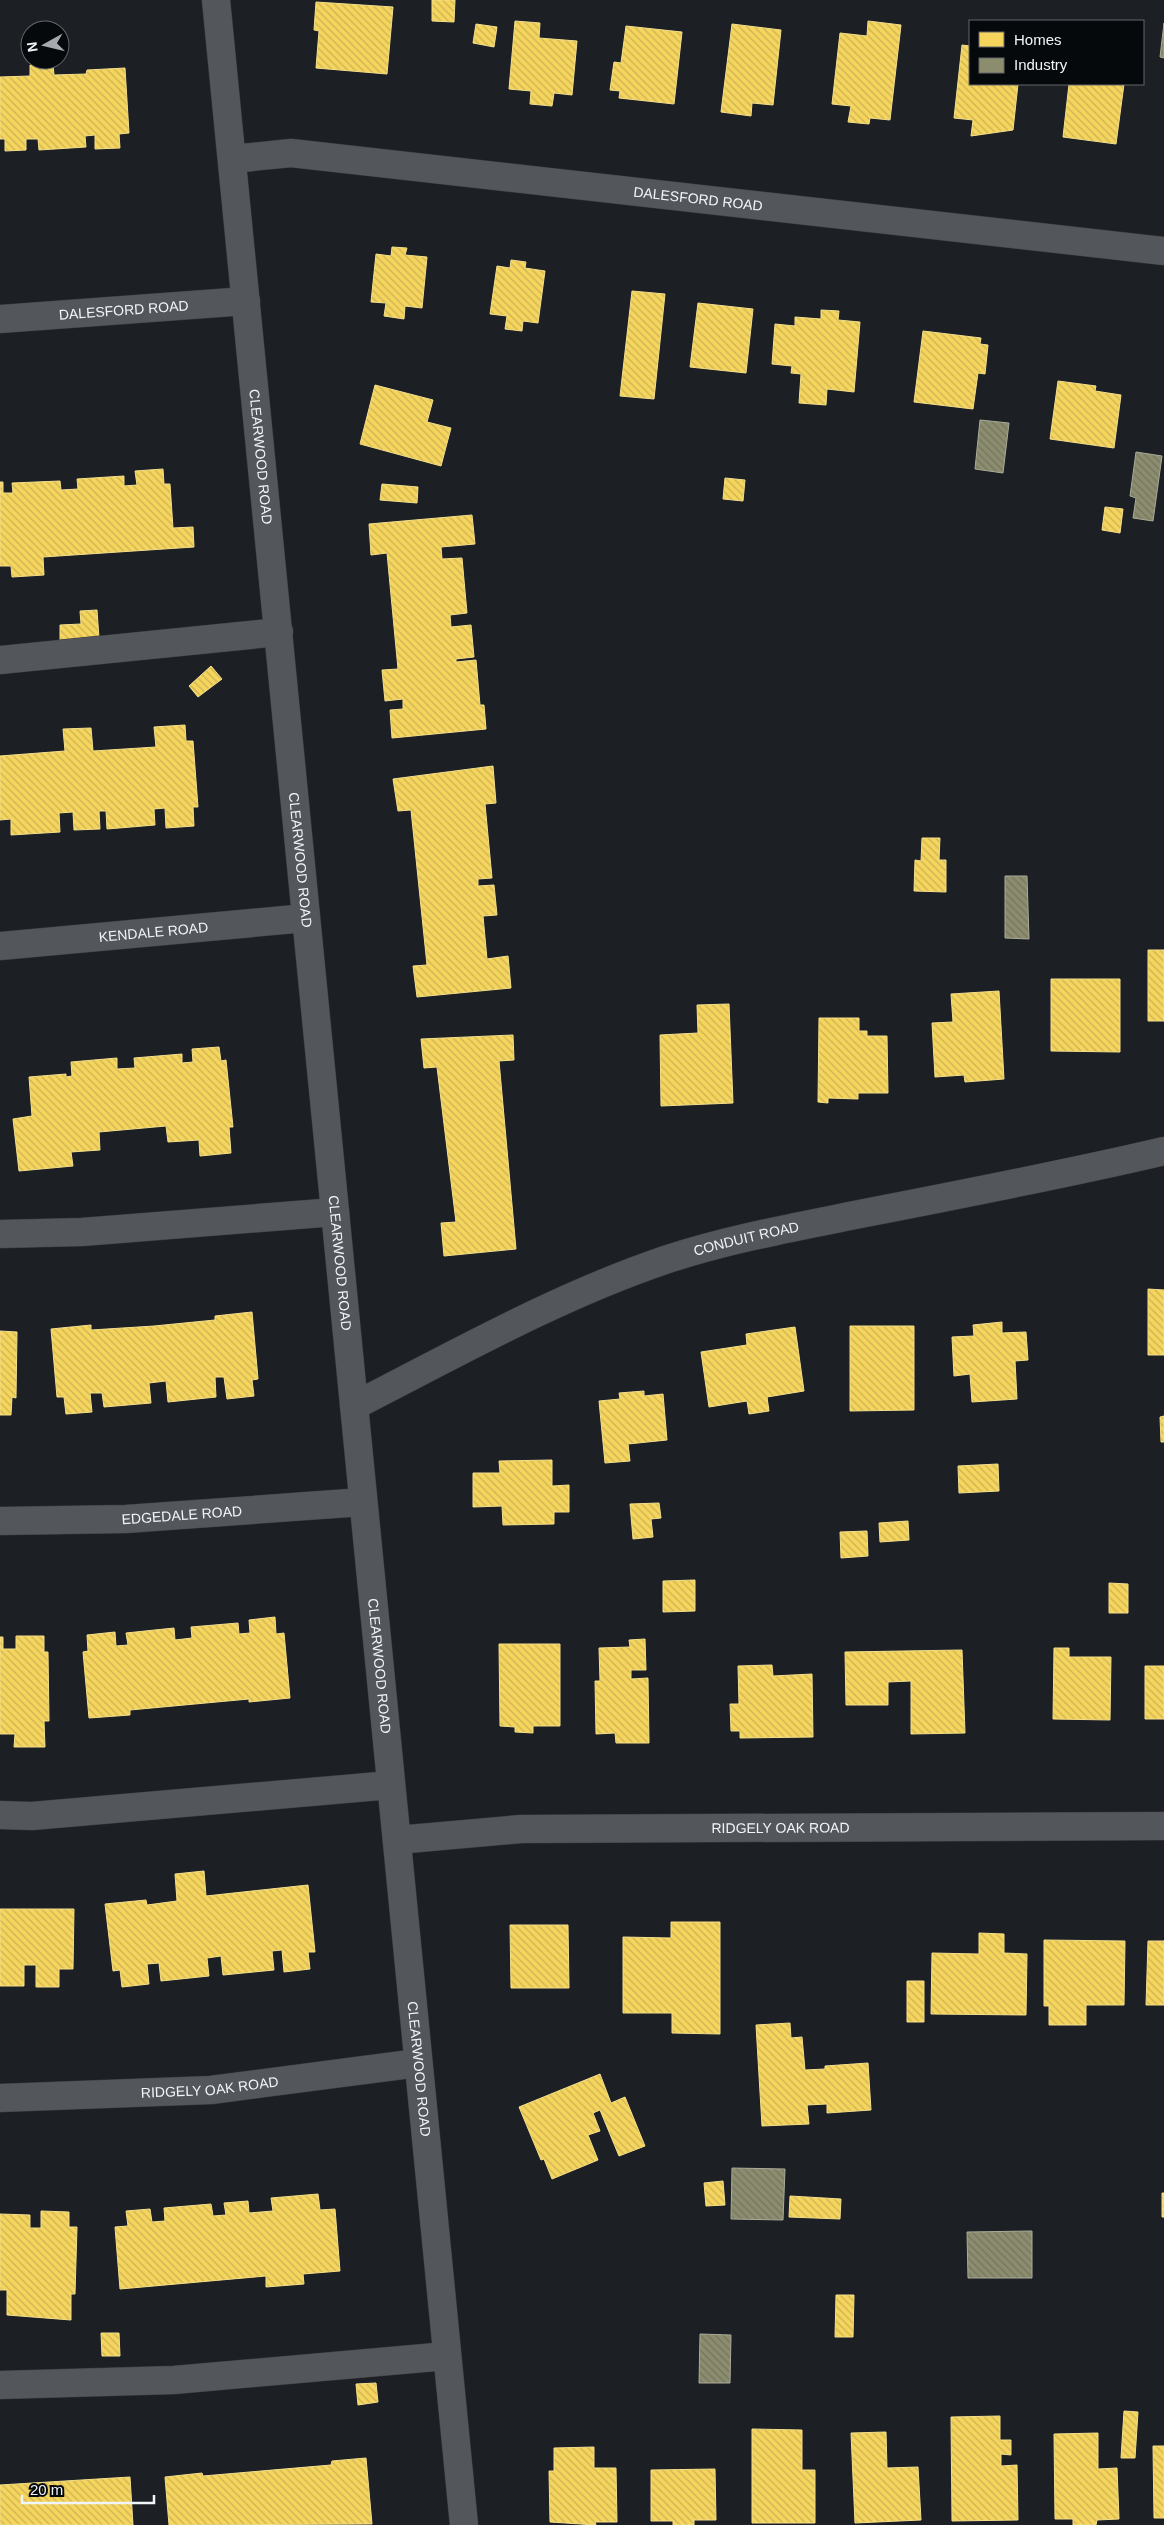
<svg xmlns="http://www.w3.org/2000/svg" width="1164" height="2525" viewBox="0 0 1164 2525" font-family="Helvetica,sans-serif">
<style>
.homes{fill:url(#homes-back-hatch);stroke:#f4df8b}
.industry{fill:url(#industry-back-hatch);stroke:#aaac98}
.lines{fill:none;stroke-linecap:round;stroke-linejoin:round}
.minor-casing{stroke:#393c3f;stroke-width:29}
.minor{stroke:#53565a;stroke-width:28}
.labels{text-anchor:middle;stroke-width:5;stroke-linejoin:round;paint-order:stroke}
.street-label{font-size:14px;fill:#f0f5fa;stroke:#06090c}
</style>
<defs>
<pattern id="homes-back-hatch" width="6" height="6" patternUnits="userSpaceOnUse" patternTransform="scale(1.25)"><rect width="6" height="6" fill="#f6d55c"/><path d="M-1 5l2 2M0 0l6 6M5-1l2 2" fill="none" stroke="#cab258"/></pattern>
<pattern id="industry-back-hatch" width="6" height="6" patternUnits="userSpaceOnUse" patternTransform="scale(1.25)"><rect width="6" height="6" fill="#8c8c6e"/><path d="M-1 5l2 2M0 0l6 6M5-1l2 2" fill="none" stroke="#747562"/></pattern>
</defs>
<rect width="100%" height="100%" fill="#1c1f24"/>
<path class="homes" d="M432,0H455L454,22L432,21Z
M316,2L393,7L387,74L316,68L319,31L314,30Z
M515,21L540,23L539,38L577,41L572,95L554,93L552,106L530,104L531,91L509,89Z
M868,21L901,25L890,120L870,118L869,124L848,122L851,106L832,104L840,33L867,36Z
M476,24L497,27L494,47L473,43Z
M732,24L781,30L773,105L752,103L751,116L721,112Z
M626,26L682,32L674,104L619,98L620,91L610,90L614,62L621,63Z
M962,45L970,46V84H1018L1013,130L971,136L973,120L954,118Z
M53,64L54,75L86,74L87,70L125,68L129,133L119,134L120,148L95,149V135L85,136L86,147L39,150L38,139H26V150L5,151V139H0V77L30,76V65Z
M1069,84H1124L1116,144L1063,137Z
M392,247L407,248L405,255L427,257L422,308L405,306L404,319L384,316L386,303L371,302L376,254L391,256Z
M511,260L526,262L525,268L545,271L538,323L523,321L522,331L505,329L507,316L490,314L497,266L510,268Z
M632,291L665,294L654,399L620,396Z
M698,303L753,309L746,373L690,367Z
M821,310L839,311L838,320L860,322L854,392L827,389L826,405L799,403L801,374L791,373L792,366L772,364L775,324L795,326V317L821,319Z
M923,331L981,338L980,344L988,345L985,374L978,373L973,409L914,402Z
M1058,381L1096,386L1095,391L1121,395L1114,448L1050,439Z
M375,385L433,400L427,422L451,428L441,466L360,444Z
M163,469L164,484H170L173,528L193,527L194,547L43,557L44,575L12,577L11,566H0V482H3V493H13L12,483L60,481L61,490L78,489L77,479L124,476V486L137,485L135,471Z
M725,478L745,480L743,501L723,499Z
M382,484L418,487L417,503L380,500Z
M1105,507L1123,509L1120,533L1102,530Z
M472,515L475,544L441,547L442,559L462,558L467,613L450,615L451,627L471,625L474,657L456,659V662L476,660L480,705H484L486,729L392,738L390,710L403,709V699L385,701L382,670L398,669L387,553L371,555L369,524Z
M97,610L99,638L60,640V625L81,624L80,611Z
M211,666L222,679L198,697L189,686Z
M185,725L186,741H193L198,807H193L194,826L166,828L165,808L154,809L155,825L107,829L106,811H99L100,829L74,830L73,812L59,813L60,832L11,835V819L0,820V756L65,751L63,729L91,728L93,751L156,747L154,727Z
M493,766L496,803L485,804L492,878L478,879V886L494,885L497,915L483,916L487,959L508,956L511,988L417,997L413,966L427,965L411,810L398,811L393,779Z
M922,838H940L939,860H946V892L914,891L915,860L921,861Z
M1148,950H1164V1021H1148Z
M1051,979H1120V1052L1051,1051Z
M999,991L1004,1079L965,1082L964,1075L935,1077L932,1023L953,1022L951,994Z
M729,1004L733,1103L661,1106L660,1035L698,1033L697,1005Z
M819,1018H859V1031H867V1036H887L888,1093H858V1099L828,1098V1103L818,1102Z
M513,1035L514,1060L499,1061L516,1249L444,1256L441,1223L456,1222L437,1067L424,1068L421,1039Z
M219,1047L221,1061L226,1060L233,1127H229L231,1153L200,1156L199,1140L168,1142L166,1126L99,1132L100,1150L71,1152L73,1166L19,1171L13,1119L32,1116L29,1077L66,1074V1077L72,1076L71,1062L117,1058V1069L135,1068L134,1058L182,1054V1063L193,1062L192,1049Z
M1148,1289L1164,1290V1355H1148Z
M252,1312L258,1379L252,1380L254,1396L227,1399L224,1377H215L216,1397L168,1402L166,1381L149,1383L151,1403L104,1407L102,1393H90L92,1412L66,1414L64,1397H57L51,1329L91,1325V1330L154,1326L215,1320V1316Z
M1002,1322V1333L1026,1332L1028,1360L1015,1361L1017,1399L972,1402L970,1374L954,1376L952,1337L974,1336L973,1325Z
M850,1326H914V1410L850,1411Z
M795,1327L804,1391L767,1397L769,1411L749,1414L747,1401L709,1407L701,1352L747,1345L746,1334Z
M0,1331L17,1332L16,1398L12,1397L11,1415H0Z
M644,1391V1396L663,1394L667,1440L628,1444L630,1461L605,1463L599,1401L620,1399L619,1393Z
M1164,1416V1442H1161L1160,1417Z
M552,1460V1486L569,1485V1512H554V1524L503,1525L502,1506L473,1507V1473H500L499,1461Z
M998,1464L999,1491L959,1493L958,1466Z
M659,1503L661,1518L651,1519L653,1537L633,1539L630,1504Z
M908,1521L909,1540L880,1542L879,1523Z
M867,1531L868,1556L841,1558L840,1532Z
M695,1580V1611L663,1612V1581Z
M1109,1583L1128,1584V1613H1109Z
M275,1617L276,1634L284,1633L290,1698L249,1702V1699L130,1710V1715L89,1718L83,1652L88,1651L87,1635L115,1632L116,1646L128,1645L126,1633L174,1628L175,1640L192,1638L191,1627L238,1623L239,1634L250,1633L249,1620Z
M16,1636H44V1652H48L49,1721H44L45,1747H14L15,1734H0V1637H3V1649H16Z
M645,1639L646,1670H631V1679L648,1678L649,1743H616L615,1733L596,1734L595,1681H600L599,1648L630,1647L629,1640Z
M499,1644H560V1726H533V1733L515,1732V1727L500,1726Z
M1054,1648H1069V1657H1111L1110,1720L1053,1719Z
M962,1650L965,1733L911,1734V1681L888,1682V1705H846L845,1652Z
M772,1665L773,1676L812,1674L813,1737L740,1738V1731H731L730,1704H739L738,1666Z
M1145,1666H1164V1719H1145Z
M204,1871L206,1896L308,1885L315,1952H308L310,1969L284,1972L282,1950L272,1951L274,1970L223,1975L221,1956L207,1958L209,1976L161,1981L159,1963L147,1964L149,1984L122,1987L120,1970L113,1971L105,1904L146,1900L147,1905L177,1901L175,1874Z
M0,1909H74L73,1969H59V1987H36V1965H24V1986H0Z
M671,1922H720V2034L672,2033V2013H623V1937L671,1938Z
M510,1925H568L569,1988H511Z
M979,1933L1004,1934V1953L1027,1954L1026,2015L931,2014L932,1953L979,1954Z
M1044,1940L1125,1941L1124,2005H1086V2025H1049V2006H1044Z
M1148,1941H1164V2005H1146Z
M907,1981H924V2022H907Z
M790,2023L791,2038L802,2037L805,2070L825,2069V2066L868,2063L871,2110L827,2113V2104L807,2105L809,2124L762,2126L756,2025Z
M600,2074L611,2103L625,2097L645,2146L619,2156L600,2110L593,2113L600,2131L588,2135L598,2160L552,2179L544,2159L541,2160L519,2107Z
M723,2181L725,2205L706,2206L704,2183Z
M1162,2193H1164V2217H1162Z
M318,2194L320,2210L335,2209L340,2271L303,2274L304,2284L266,2287V2276L120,2289L115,2227L128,2226L126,2211L150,2209L152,2222L165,2221L164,2208L211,2204L213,2216L226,2215L224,2203L248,2201L249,2213L273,2211L271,2198Z
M790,2196L841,2199L840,2219L789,2217Z
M41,2211L69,2212V2227H77L75,2294H71V2320L7,2315V2290H0V2214L30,2215V2228H41Z
M836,2295H854L853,2337H835Z
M101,2333H119L120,2356H102Z
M376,2383L378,2402L358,2405L356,2384Z
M1124,2411L1138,2412L1135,2458H1121Z
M1000,2416V2440H1011V2455L1001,2454V2466L1017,2465L1018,2520L952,2521L951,2417Z
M752,2429L802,2430V2470H815V2523H752Z
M886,2432L887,2468L918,2467L921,2520L855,2523L851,2433Z
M1098,2433V2469L1117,2468L1119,2519L1097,2520L1096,2525H1073V2519H1055L1054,2434Z
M1153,2446H1164V2518H1154Z
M594,2447V2468H616L617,2522H595L596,2525L550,2522L549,2471H554V2448Z
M366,2458L372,2524L169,2525L165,2477L202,2473L203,2476L331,2465L332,2461Z
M715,2469L716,2520H694V2525H673V2521H651V2470Z
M130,2477L133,2525H0V2485Z"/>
<path class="industry" d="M1164,23V58L1160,57Z
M980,420L1009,423L1003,473L975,469Z
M1136,452L1162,456L1153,521L1133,518L1136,498L1130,496Z
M1005,876H1027L1029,939L1005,938Z
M732,2168L785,2169L783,2220L731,2219Z
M1032,2231V2278H968L967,2232Z
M700,2334L731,2335L730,2383H699Z"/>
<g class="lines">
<g class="minor-casing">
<g id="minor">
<path id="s1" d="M216,0L464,2525"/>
<path id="s2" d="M232,159L291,153L1164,251"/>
<path id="s3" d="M0,319L246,301"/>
<path d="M0,660L279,632"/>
<path id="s4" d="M0,946L306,918"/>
<path d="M0,1234L82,1232L335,1212"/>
<path id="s5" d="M354,1406C456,1354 556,1297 665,1260C732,1238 801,1226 870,1212C968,1193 1066,1174 1164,1151"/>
<path id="s6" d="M0,1521L126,1519L363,1502"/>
<path d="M0,1815L32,1816L391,1785"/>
<path id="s7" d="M397,1840L521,1829L1164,1826"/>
<path id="s8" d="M0,2098L211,2090L418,2063"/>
<path d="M0,2385L174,2380L447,2356"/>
</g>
</g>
<use href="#minor" class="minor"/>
</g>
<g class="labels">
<g class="street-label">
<text dy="5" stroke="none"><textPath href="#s2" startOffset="469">DALESFORD ROAD</textPath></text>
<text dy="5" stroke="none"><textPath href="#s3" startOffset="124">DALESFORD ROAD</textPath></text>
<text dy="5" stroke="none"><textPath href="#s1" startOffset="459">CLEARWOOD ROAD</textPath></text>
<text dy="5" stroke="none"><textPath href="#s1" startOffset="864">CLEARWOOD ROAD</textPath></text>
<text dy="5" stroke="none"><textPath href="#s4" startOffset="154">KENDALE ROAD</textPath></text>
<text dy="5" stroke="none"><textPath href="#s5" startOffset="428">CONDUIT ROAD</textPath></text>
<text dy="5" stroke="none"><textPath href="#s1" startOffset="1269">CLEARWOOD ROAD</textPath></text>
<text dy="5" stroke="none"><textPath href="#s6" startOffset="182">EDGEDALE ROAD</textPath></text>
<text dy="5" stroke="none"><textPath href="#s1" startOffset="1674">CLEARWOOD ROAD</textPath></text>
<text dy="5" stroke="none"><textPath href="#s7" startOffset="384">RIDGELY OAK ROAD</textPath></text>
<text dy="5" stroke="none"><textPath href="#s1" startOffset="2079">CLEARWOOD ROAD</textPath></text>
<text dy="5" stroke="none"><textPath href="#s8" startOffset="210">RIDGELY OAK ROAD</textPath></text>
</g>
</g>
<rect x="969" y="20" width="175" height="65" fill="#06090c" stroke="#64676b"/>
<rect x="979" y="32" width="25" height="15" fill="#f6d55c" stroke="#64676b"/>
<text x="1014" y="45" font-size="15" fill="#f0f5fa">Homes</text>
<rect x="979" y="58" width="25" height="15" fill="#8c8c6e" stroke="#64676b"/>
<text x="1014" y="70" font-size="15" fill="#f0f5fa">Industry</text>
<g transform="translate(45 45) rotate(262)"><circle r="24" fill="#06090c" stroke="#64676b"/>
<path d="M0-4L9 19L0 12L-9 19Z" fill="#a6aaaf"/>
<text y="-8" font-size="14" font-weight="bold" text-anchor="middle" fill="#f0f5fa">N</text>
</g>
<path d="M22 2495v8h132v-8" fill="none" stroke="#f0f5fa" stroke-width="2.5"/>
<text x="30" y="2495" font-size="15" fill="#f0f5fa" stroke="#06090c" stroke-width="4" paint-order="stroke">20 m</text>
</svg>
